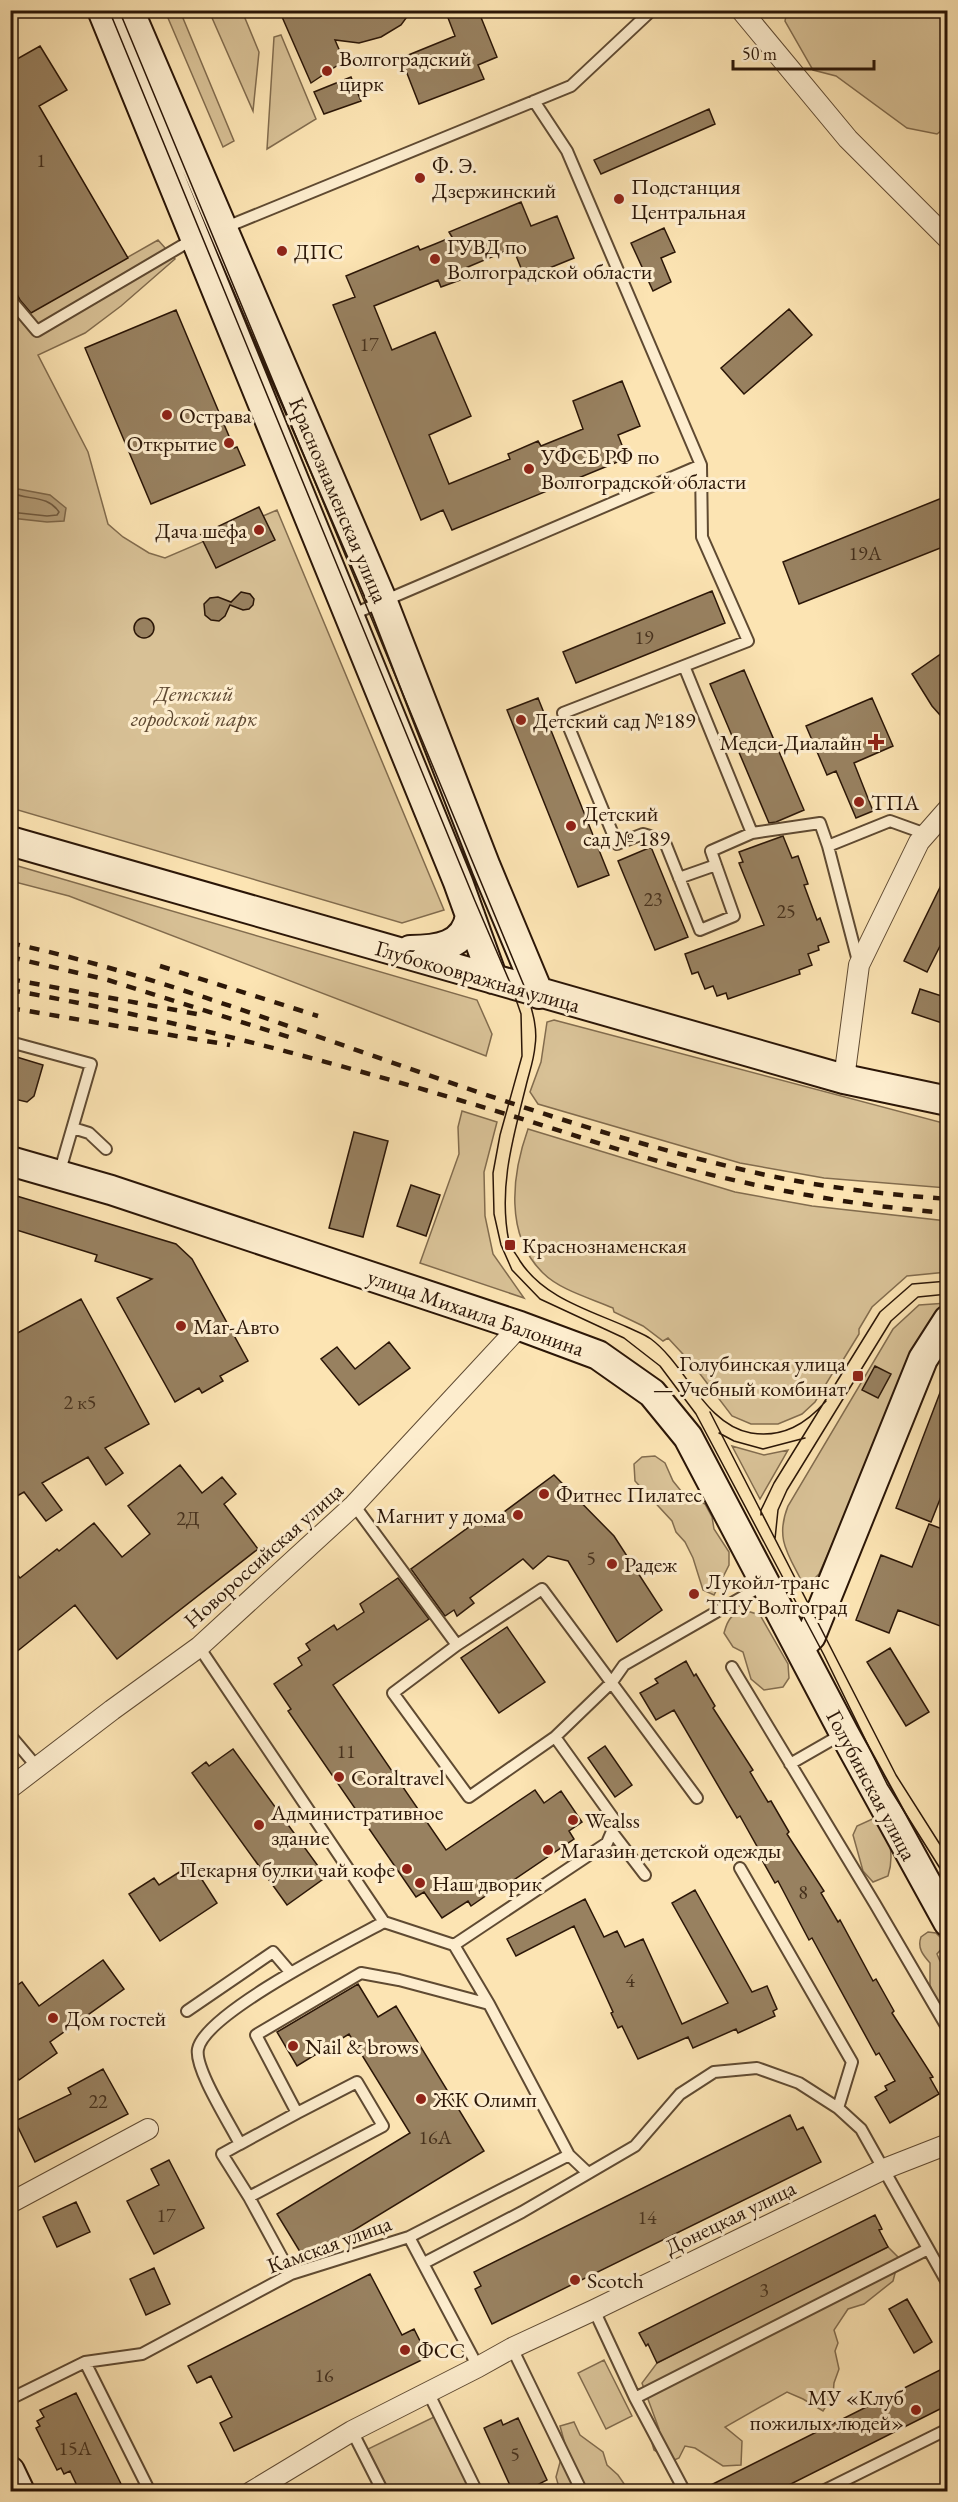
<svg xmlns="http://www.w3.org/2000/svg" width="958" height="2502" viewBox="0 0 958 2502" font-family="'EB Garamond',serif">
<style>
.green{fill:#d8c196;stroke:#826c4e;stroke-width:1.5}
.water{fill:#b59e79;stroke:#7e684b;stroke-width:1.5}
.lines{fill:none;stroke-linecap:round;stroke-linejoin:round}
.shore{stroke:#705a40;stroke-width:1.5}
.building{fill:#988160;stroke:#2b1607;stroke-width:1.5}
.service-casing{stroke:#5f4a32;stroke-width:14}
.minor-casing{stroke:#5f4a32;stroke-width:22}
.secondary-casing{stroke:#2b1607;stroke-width:32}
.service{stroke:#fdedce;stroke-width:10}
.minor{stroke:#fdedce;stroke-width:20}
.secondary{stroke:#fdedce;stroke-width:28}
.tram{stroke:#2b1607;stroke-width:1.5}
.rail{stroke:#2b1607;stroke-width:4.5;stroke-dasharray:10 10;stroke-linecap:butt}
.poi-dot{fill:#8f2418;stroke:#fdedce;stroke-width:2}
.labels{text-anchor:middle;stroke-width:6;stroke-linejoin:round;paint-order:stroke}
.number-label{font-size:20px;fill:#46311d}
.poi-label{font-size:22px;fill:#2b1607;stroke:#fdedce;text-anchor:start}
.street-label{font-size:22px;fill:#2b1607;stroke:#fdedce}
.park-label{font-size:22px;font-style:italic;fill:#5f4932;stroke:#fdedce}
</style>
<rect width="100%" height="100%" fill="#fce4b3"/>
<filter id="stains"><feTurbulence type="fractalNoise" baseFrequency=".00333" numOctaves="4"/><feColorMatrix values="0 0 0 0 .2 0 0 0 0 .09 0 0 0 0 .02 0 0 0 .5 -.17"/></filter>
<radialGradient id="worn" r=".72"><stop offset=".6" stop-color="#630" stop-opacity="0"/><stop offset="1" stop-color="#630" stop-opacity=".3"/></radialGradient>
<path class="green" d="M165,11H180L234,141L223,147Z
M209,11H242L259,52L253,111Z
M787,11H947V126L937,134L907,128L836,76L813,70L785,21Z
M281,35L316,119L267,149L274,37Z
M158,240L175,259L121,306L85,333L38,355L88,452L108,524L123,537L149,553L165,558L277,510L444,910L402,923L11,808L10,280L28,314Z
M11,864L477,1000L492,1034L486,1056L69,896L11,881Z
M554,1020L947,1124V1188L824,1178L740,1163L538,1104L530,1092L541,1062L547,1022Z
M462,1111L497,1122L484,1172L485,1216L493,1254L524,1298L420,1263L459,1154L458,1127Z
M528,1129L735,1192L812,1206L947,1221V1272L907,1276L872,1307L859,1329V1334L835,1373L832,1374L815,1402L802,1414L778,1424H751L732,1416L694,1366L668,1338L663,1341L643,1326L614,1312L613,1308C590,1298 560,1290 543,1273C504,1235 512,1174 528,1129Z
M947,1303V1307L914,1359L819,1574L805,1588C790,1556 774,1541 788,1506L893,1329L919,1305Z
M732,1446L764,1455L788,1450L760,1499Z
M655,1456L665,1463L673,1481L681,1491L705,1504L712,1517L714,1529L729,1552V1565L714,1595L703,1590L693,1558L685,1542L676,1532L672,1521L635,1481L634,1464L642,1457Z
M747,1611L760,1615L788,1664L789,1678L783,1687L764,1690L751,1679L743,1652L733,1647L724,1633C728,1618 732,1613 747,1611Z
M879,1816C889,1836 895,1854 888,1876L873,1882L863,1871L853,1835L857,1826Z
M928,1932L936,1933L943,1940V1947L937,1954L940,1961L947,1962V2016L934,1997L930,1985V1963C923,1955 917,1948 921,1937Z
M888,2247L899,2258L893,2281L864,2304L848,2309L834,2330L838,2343L835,2351L839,2369L834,2383L833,2395L823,2411L803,2399L787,2392L725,2427L742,2441L741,2465L723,2466L695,2448L685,2446L679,2458L672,2461L654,2450L652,2443L659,2429L642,2383L657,2363Z
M604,2360L632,2416L606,2429L578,2373Z
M436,2416L473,2491H389L368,2449Z
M574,2422L580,2435L603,2452L607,2465L618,2475L629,2491H560L556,2477L565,2444L560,2426Z"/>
<path class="water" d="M11,485L18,489L50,495L66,508L64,521L47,522L11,518Z"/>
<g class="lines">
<path class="shore" d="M10,492C27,501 47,494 59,512L57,515L47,516L10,512"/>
</g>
<path class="building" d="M279,10H412L401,25L381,37L359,43L335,40L344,61L311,83Z
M445,10H478L497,57L478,65L484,79L419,104L401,58L455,36Z
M40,46L67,90L39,106L128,258L31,313L20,300L10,280V63Z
M351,77L361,101L324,114L314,92Z
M709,109L715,124L601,174L594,160Z
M521,202L531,226L557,216L574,258L525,278L513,248L456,272L460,280L441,287L438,280L374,306L392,350L435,332L471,416L429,435L449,484L510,459L508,454L538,441L541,446L583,429L573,401L622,381L640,426L618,435L627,458L452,530L443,510L421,520L333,305L355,297L346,276L418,246L420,250L435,244L452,237L449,232Z
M664,228L675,252L661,258L671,282L653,291L631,243Z
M789,309L812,335L744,394L721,368Z
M176,310L234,448L237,447L245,465L151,504L85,348Z
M942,498L948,511V545L799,604L783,562Z
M259,507L275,540L216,568L200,535Z
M712,591L725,623L576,683L563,652Z
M241,592L250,594L254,599L253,605L249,609L243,610L230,605L225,616L219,621L211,620L205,615L204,604L210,598L218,597L231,602Z
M134 628a10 10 0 1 1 20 0a10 10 0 1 1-20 0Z
M948,649V724L932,706L912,674Z
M744,670L804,810L776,822L769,823L710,684Z
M538,698L609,875L578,887L507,710Z
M872,698L893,746L854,763L873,811L856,818L836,771L827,775L806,726Z
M783,836L792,858L798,856L808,884L804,885L817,920L820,918L829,942L818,946L819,950L808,954L812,965L799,970L800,974L728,999L726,993L717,996L713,986L705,989L698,972L692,974L685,954L764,925L739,863L743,862L739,852Z
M651,847L688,937L655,950L618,861Z
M948,871V930L927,972L904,961Z
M920,989L948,998V1025L912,1013Z
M10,1055L43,1065L34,1096L27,1102L10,1098Z
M354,1132L388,1141L363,1237L329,1228Z
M411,1185L440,1195L426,1236L397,1226Z
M10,1194L176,1244L192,1259L248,1361L220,1376L223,1381L202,1393L199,1388L175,1402L117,1298L152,1279L95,1261L97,1255L10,1228Z
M81,1299L149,1424L105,1448L123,1473L106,1485L88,1457L42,1483L62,1510L46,1521L24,1492L10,1500V1337Z
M389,1342L410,1368L359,1405L321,1359L337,1347L355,1369Z
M875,1366L891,1374L878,1398L862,1390Z
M946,1377L948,1479L931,1522L896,1508Z
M180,1465L202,1493L222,1477L236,1494L224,1504L258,1549L117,1659L75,1605L10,1657V1566L20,1578L57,1549L59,1551L94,1523L122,1557L150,1534L128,1506Z
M554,1475L614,1536L662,1610L617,1642L568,1561L548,1556L533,1569L523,1559L470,1598L474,1603L457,1616L454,1610L445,1616L411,1569L480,1519L485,1526Z
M929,1524L948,1531V1629L898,1610L889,1633L856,1620L881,1555L912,1567Z
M398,1578L429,1619L333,1685L446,1850L535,1790L544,1803L561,1791L582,1822L569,1831L574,1839L502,1888L500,1886L471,1906L468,1901L442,1918L424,1892L416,1897L288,1711L291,1709L274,1684L302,1665L298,1658L310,1650L306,1644L334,1625L337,1630L364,1612L360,1604Z
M507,1627L545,1682L499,1713L461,1658Z
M890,1648L929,1712L906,1726L867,1662Z
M686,1661L694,1676L696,1674L715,1706L713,1708L753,1770L750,1772L768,1802L771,1801L789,1832L787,1834L824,1891L821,1893L838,1922L840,1920L873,1981L876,1979L894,2011L892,2013L933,2077L930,2078L939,2094L890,2123L875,2097L887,2090L885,2086L895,2081L879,2053L876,2055L812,1938L809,1940L778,1881L775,1883L757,1851L759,1850L740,1816L737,1818L674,1710L656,1720L640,1693L658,1683L655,1679Z
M605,1746L632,1785L615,1797L588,1758Z
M233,1749L326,1877L287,1905L192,1773L206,1762L209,1766Z
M192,1864L217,1903L160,1941L129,1894L154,1878L159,1885Z
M695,1890L752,1992L767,1986L777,2009L773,2011L775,2016L738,2033L736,2029L693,2048L688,2037L638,2059L622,2026L618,2028L611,2013L613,2012L574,1926L516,1956L507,1939L585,1899L604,1937L617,1931L625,1947L643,1939L682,2024L728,2003L672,1903Z
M103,1960L124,1989L50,2042L57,2053L19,2080L10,2068V1990L22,1982L39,2006Z
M358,1984L378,2017L396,2006L484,2151L305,2260L277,2214L410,2133L349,2034L297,2066L277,2032Z
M103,2069L128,2114L35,2162L15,2121L71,2094L68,2088Z
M790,2115L797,2130L803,2127L821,2162L492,2324L475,2289L481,2286L474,2272Z
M169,2160L204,2228L154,2254L127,2201L159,2185L151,2169Z
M76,2202L90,2232L57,2247L43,2217Z
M875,2215L882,2229L879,2230L888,2247L657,2363L648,2344L646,2346L639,2333Z
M154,2268L170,2304L146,2315L130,2279Z
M370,2274L402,2335L414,2329L428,2357L234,2451L220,2423L232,2417L211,2376L197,2383L188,2366Z
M907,2299L932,2342L914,2353L889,2309Z
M942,2369L948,2381V2405L775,2492H697Z
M76,2393L125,2492H80L70,2471L64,2474L61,2468L57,2470L36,2428L40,2426L37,2421L44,2417L40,2410Z
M518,2418L547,2480L535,2486L538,2492H513L484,2428L501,2420L503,2425Z"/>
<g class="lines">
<g class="service-casing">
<path id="service" d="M224,228L571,86L652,10
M10,299L37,331L195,238
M351,615L701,465L567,151L534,101
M684,666L752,833L711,851L734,916L700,930L664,840L643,834L617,844L563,713L748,641L702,537L701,465
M752,833L820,823L828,846L890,821L926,834
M828,846L859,965
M679,878L716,865
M10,1042L91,1064L59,1174
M73,1128L89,1133L106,1149
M354,1505L457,1645
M199,1647L384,1922L454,1945
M732,1667L875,1904L948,2029
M10,1735L37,1767
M555,1737L469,1797L393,1693L457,1645L542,1589L697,1798
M790,1764L844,1733
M612,1832L645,1875
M740,1868L852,2062L838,2108L861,2129L948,2284
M187,2011L273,1952L291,1973
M240,2144L297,2113
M588,2173L569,2155L489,2004L454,1945L607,1843L616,1822L555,1737L612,1682L624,1665L765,1584
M249,2197L383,2126L357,2082L297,2113L256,2035L361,1973L399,1980L489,2004
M409,2237L478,2367
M424,2263L522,2212L635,2146L680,2094L714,2072L757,2068L799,2083L838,2108
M291,2274L249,2197L222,2154L240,2144C230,2124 194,2068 198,2049C205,2013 349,1941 384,1922
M594,2310L635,2398L685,2492
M512,2348L582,2492
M85,2362L150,2492
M428,2392L477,2492
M635,2398L928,2249
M10,2399L85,2362L142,2354L291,2274L409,2237L569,2155
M352,2431L383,2492
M821,2492L948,2429"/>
</g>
<g class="minor-casing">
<path id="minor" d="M741,10L848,139L948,239
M844,1079L859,965L919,842L948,809
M10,1788L112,1710L199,1647L354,1505L520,1326
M10,2203L148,2129
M251,2492L352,2431L478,2367L512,2348L594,2310L884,2169L948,2144"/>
</g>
<g class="secondary-casing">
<path id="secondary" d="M102,10L458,882L493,979
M129,10L383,602L486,867L539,994
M10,841L844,1079L948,1101
M410,950C436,950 466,947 470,915
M10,1161L111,1190L520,1326L598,1355L652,1393L688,1437L844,1733L948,1922
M800,1647L811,1636L923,1359L948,1320
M10,2471L20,2492"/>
</g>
<use href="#service" class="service"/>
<use href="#minor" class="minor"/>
<use href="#secondary" class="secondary"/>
<path class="tram" d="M109,10L475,901L511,985L521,1014L522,1056L500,1135L493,1173L494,1214L501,1245L512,1270L540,1299L624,1338L660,1366L696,1414L824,1655L887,1784L948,1881
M119,10L527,993C532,1010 538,1028 535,1046C534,1060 529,1073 526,1086C513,1138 498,1188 509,1242C511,1249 517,1255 520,1261C544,1298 589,1310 627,1327C635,1331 644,1334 651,1339C686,1365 705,1425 751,1433C783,1438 806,1424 826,1401
M710,1412L896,1775L948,1857
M719,1433L734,1441L763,1449L805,1438
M761,1515V1510L774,1483L880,1312L912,1284L948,1281
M775,1539L778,1510L787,1490L891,1321L918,1297L948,1294"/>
<path class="rail" d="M10,943C132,969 248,1012 365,1053C490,1097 616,1140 744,1170C810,1186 880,1194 948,1199
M10,957L108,980L292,1038
M160,966L318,1016
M10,979L202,1015
M10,990C179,1020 345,1065 509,1115C566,1132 622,1152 680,1167C768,1190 857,1206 948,1213
M10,1008L230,1045"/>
</g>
<g class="poi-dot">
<circle cx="327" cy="71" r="6"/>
<circle cx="420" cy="178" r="6"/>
<circle cx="619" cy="199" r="6"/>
<circle cx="282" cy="251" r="6"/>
<circle cx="435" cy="259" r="6"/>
<circle cx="167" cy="415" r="6"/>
<circle cx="229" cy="443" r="6"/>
<circle cx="529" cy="469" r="6"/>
<circle cx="259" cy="530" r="6"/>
<circle cx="521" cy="720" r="6"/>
<path d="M873 733h6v6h6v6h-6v6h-6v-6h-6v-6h6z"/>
<circle cx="859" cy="802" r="6"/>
<circle cx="571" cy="826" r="6"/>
<rect x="504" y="1239" width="12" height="12" rx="3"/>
<circle cx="181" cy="1326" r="6"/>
<rect x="852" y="1370" width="12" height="12" rx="3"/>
<circle cx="544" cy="1494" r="6"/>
<circle cx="518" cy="1515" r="6"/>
<circle cx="612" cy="1564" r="6"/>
<circle cx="694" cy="1594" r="6"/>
<circle cx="339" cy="1777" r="6"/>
<circle cx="573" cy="1820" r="6"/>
<circle cx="259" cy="1825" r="6"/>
<circle cx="548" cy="1850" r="6"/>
<circle cx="407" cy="1869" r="6"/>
<circle cx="420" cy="1883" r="6"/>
<circle cx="53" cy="2018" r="6"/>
<circle cx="293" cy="2046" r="6"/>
<circle cx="421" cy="2099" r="6"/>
<circle cx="575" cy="2280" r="6"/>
<circle cx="405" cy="2350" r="6"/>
<circle cx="916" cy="2410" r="6"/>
</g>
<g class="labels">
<g class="number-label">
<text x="41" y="167">1</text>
<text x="369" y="351">17</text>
<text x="865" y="560">19А</text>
<text x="644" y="644">19</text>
<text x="653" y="906">23</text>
<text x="786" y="918">25</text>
<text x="80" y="1409">2 к5</text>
<text x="188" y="1525">2Д</text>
<text x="591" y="1565">5</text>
<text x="346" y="1758">11</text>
<text x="803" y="1899">8</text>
<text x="630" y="1987">4</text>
<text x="98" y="2108">22</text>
<text x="435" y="2144">16А</text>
<text x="166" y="2222">17</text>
<text x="647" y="2224">14</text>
<text x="764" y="2297">3</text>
<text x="324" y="2382">16</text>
<text x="75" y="2455">15А</text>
<text x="515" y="2461">5</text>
</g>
<g class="poi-label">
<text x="339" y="66">Волгоградский<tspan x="339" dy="25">цирк</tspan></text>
<text x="432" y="173">Ф. Э.<tspan x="432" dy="25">Дзержинский</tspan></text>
<text x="631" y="194">Подстанция<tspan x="631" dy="25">Центральная</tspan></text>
<text x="447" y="254">ГУВД по<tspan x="447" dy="25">Волгоградской области</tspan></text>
<text x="294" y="259">ДПС</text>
<text x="179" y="423">Острава</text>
<text x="217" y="451" text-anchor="end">Открытие</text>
<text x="541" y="464">УФСБ РФ по<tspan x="541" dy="25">Волгоградской области</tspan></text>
<text x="247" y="538" text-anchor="end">Дача шефа</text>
<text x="533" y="728">Детский сад №189</text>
<text x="862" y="750" text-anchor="end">Медси-Диалайн</text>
<text x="871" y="810">ТПА</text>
<text x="583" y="821">Детский<tspan x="583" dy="25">сад № 189</tspan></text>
<text x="522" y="1253">Краснознаменская</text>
<text x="193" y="1334">Маг-Авто</text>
<text x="846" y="1371" text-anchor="end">Голубинская улица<tspan x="846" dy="25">— Учебный комбинат</tspan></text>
<text x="556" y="1502">Фитнес Пилатес</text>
<text x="506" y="1523" text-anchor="end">Магнит у дома</text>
<text x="624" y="1572">Радеж</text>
<text x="706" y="1589">Лукойл-транс<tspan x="706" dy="25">ТПУ Волгоград</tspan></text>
<text x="351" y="1785">Coraltravel</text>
<text x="271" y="1820">Административное<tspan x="271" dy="25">здание</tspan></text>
<text x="585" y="1828">Wealss</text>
<text x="560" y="1858">Магазин детской одежды</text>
<text x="395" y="1877" text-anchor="end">Пекарня булки чай кофе</text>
<text x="432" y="1891">Наш дворик</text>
<text x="65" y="2026">Дом гостей</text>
<text x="305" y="2054">Nail &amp; brows</text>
<text x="433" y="2107">ЖК Олимп</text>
<text x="587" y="2288">Scotch</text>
<text x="417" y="2358">ФСС</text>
<text x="904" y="2405" text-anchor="end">МУ «Клуб<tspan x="904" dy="25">пожилых людей»</tspan></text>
</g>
<g class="street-label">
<text transform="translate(339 500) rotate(67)" y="8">Краснознаменская улица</text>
<text transform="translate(478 976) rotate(16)" y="8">Глубокоовражная улица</text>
<text transform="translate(476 1312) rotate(19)" y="8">улица Михаила Балонина</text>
<text transform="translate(263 1555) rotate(-42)" y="8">Новороссийская улица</text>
<text transform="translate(872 1785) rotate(62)" y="8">Голубинская улица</text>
<text transform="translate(730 2217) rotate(-26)" y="8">Донецкая улица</text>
<text transform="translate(329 2244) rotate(-20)" y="8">Камская улица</text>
</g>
<g class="park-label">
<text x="194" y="701">Детский<tspan x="194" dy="25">городской парк</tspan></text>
</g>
</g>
<rect width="958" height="2502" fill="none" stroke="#fce4b3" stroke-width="36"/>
<rect x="12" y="12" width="934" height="2478" fill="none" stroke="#2b1607" stroke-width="3"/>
<rect x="18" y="18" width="922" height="2466" fill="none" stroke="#2b1607" stroke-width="1.5"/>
<path d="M733 60v9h141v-9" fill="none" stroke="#2b1607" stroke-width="3"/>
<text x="742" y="60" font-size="18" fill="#2b1607" stroke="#fdedce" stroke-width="4.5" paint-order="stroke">50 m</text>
<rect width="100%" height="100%" filter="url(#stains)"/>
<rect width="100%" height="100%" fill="url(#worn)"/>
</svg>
